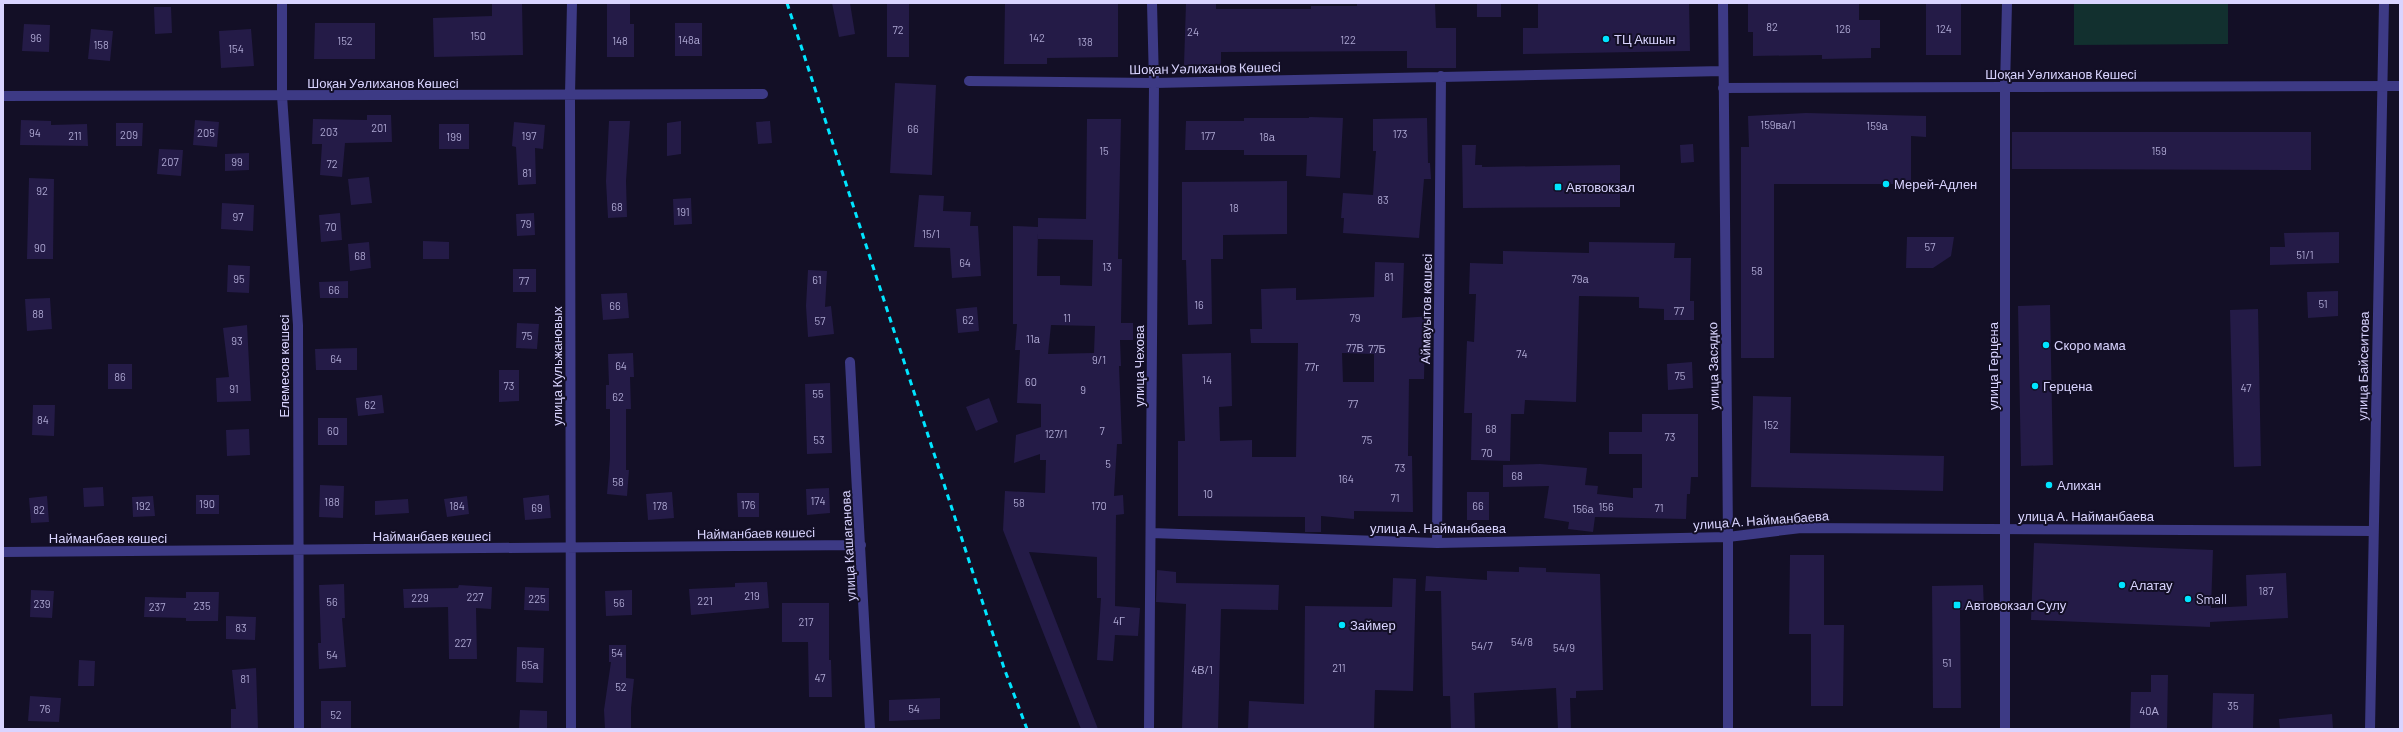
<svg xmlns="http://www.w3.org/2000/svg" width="2403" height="732" viewBox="0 0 2403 732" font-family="Barlow,sans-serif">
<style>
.pitch{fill:#12302f}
.building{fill:#241b47;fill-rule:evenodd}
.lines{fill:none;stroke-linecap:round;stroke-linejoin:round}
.minor{stroke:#3d3a85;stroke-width:10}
.tertiary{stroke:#3d3a85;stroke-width:10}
.rail{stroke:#00e5ff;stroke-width:3;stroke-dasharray:6 5;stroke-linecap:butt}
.poi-dot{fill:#00e5ff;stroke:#130f26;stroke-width:1.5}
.labels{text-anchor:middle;stroke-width:4;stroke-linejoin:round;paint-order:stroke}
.number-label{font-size:11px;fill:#aca6d1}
.poi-label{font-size:13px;fill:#d9d4ff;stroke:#130f26;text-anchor:start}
.street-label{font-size:13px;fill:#d9d4ff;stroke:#130f26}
</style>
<rect width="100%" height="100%" fill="#130f26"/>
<path class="pitch" d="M2074,3H2228V44L2074,45Z"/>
<path class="building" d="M492,3H522L523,55L434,57L433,18L492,16Z
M607,3H630V24H634V57H607Z
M832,3H850L855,34L839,37Z
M887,3H909V57H887Z
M1005,3H1118V57L1047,58V64H1004Z
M1186,3H1216V9H1311V6H1357V3H1435L1436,28H1456V68H1407V51L1221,52V66L1184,65Z
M1477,3H1501V17H1477Z
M1538,3H1689L1690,51L1523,54V28H1538Z
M1748,3H1859V20H1880V48H1871V58L1822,59V55L1753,56V32H1748Z
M1926,3H1961V55H1926Z
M154,7H171L172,33L155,34Z
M315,23H375V59H314Z
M675,23H702V56H675Z
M24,24L50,25L49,52L22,51Z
M91,29L113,31L110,61L88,59Z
M251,29L254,66L221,68L219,31Z
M895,83L936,85L932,175L890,173Z
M1806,113L1926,116V137L1911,136V184H1774V358H1741V147H1749L1748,116Z
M367,115H391L392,142L345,143L342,177L320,175L322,144H312L313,119L367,120Z
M1309,117L1343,118L1340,178L1306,176L1307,155H1244V150H1185L1186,121H1244V118H1309Z
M1427,118L1428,163H1430L1431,179H1424L1419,238L1343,233L1344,218H1341L1343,193L1373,195L1376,151H1373V119Z
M1087,119H1121L1118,259H1122L1121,323H1133V340H1120L1121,366H1119L1122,444H1117L1114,496L1123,495L1124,514L1116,515L1115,606L1140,608L1138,636L1115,635L1113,661L1097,660L1101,598H1097V557L1029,552L1098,729H1081L1003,530L1005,491L1045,493L1046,460H1040V454L1014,463L1016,435L1041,427V404L1017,403L1020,350H1015L1017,324H1013V226L1038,227V218L1086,219ZM1038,233V239L1093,240L1092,286L1060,285V276H1037ZM1051,325L1095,326L1094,353L1048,354Z
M21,120L51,121V125L87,124L88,146L20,145Z
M195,120L219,122L217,147L193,145Z
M609,121H630L626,181L627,217L608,218L606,181Z
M681,121V154L667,156V123Z
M770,121L772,143L758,144L756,122Z
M514,122L545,125L543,149L535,148L536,184L518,185L516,147L512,146Z
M116,123H143L142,146H116Z
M439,124H469V149H439Z
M2012,132H2311V170L2012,169Z
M1693,144L1694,162L1681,163L1680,145Z
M1462,145H1476L1475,165H1482V167L1620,165V207L1463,208Z
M159,149L183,150L181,176L157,174Z
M249,153V170L225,171V154Z
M369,177L372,203L351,205L348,179Z
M29,178L54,179L53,259H27Z
M1287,181V234L1223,235V259H1211L1212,324L1188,325L1186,260H1182V182Z
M919,195L944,196L943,211L971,212L970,226H978L981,276L952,278L950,248L914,247Z
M691,198L692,224L674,225L673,199Z
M222,203L254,205L253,231L221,229Z
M340,213L342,240L321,242L319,215Z
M534,213L535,235L517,236L516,214Z
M2339,232V263L2270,265V247H2285L2284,233Z
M1907,237H1954L1951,256L1933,268H1906Z
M423,241L449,242V259H423Z
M369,242L371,268L350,271L348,244Z
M1589,242L1675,243L1674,258H1691L1690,301H1694V320H1664V309L1639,308V297L1579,296L1576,402L1525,400L1524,414H1511L1510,461L1471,460L1472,413H1464L1467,341L1474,342L1476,294H1469L1470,263L1503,264V251L1589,253Z
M1375,262L1404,263L1402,318L1432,316V331L1425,332L1424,379H1409L1408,456H1412L1413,512L1354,511V519L1321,516V532H1305V517L1178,516V441H1185L1182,354L1231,353L1232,406L1219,407L1220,441L1252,440V457H1296L1298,343H1251L1250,329H1262L1261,289L1296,288V300L1374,297ZM1342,353L1374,354V382H1343Z
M228,265L250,266L249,293L227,292Z
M513,269H536V292H513Z
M808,270L827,271L825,307L831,306L834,334L808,337L806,306Z
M348,281V298H320L319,282Z
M2338,291V316L2308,318L2307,292Z
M627,293L629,318L603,320L601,294Z
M50,298L52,329L27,331L25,299Z
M2050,305L2053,465L2021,466L2018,306Z
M977,307L979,331L958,333L956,309Z
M2258,309L2261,466L2234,467L2230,310Z
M517,323L539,324L537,349L516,348Z
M247,325L251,401L217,402L216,378L229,377L223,328Z
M357,348V370H316L315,349Z
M633,353L634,377H630L631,409H626V470H629L627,496L607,494L610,458V409H606V385H609L608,354Z
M1692,362L1693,388L1668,390L1667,364Z
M108,364H132V389H108Z
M499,370H519V401L499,402Z
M830,383L832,453L807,454L805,384Z
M382,395L384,413L358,416L356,398Z
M1753,396L1791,397L1790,453L1944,456L1943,491L1751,487Z
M989,398L998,422L976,431L966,407Z
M33,405H55L54,436L32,435Z
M1642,414H1698V477H1691L1690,494H1687L1686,519L1595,517L1593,532L1568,529L1569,522L1544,518L1549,486L1503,487V465L1540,464L1587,468L1585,485L1598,486L1597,494L1633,498V488H1642V454H1609V432H1642Z
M318,418H347V445H318Z
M249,429L250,455L227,456L226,430Z
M320,485L344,486L343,518L319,517Z
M103,487L104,506L84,507L83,488Z
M829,488L830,513L807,515L806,489Z
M672,492L674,518L648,520L646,494Z
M1467,492H1489V520H1467Z
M737,493H759V517H738Z
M196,495H219V514H196Z
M549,495L551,518L525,520L523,498Z
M47,496L49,522L31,523L29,498Z
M153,496L155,516L133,517L132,497Z
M467,496L469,514L447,517L444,499Z
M408,499L409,513L375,515V501Z
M2034,543L2213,550L2211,608L2247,606L2246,575L2286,573L2288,618L2210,622V627L2031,620Z
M1790,555H1824V625H1844L1843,706H1811V634H1789Z
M1519,567L1546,568V572L1600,574L1603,690L1576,691V698H1570L1571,729H1558L1556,688L1474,693L1475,729H1451L1450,696H1443L1441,591H1425L1426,576L1487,580V571L1519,572Z
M1157,570L1176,572V583L1279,585L1278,610L1221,609L1218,729H1182L1186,604L1156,602Z
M1393,578L1416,579L1413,691L1375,690L1374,729H1248L1249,701L1304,704L1305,606L1392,607Z
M767,582L769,608L691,615L689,589L735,587V583Z
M344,584L345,618H342L346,667L319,669L318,643H321L319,585Z
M459,585L492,587L491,609L476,608L477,659H449L448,607L404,608L403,589L458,588Z
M1983,585L1984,609L1960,610L1961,708H1933L1932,586Z
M525,587L549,588V611L524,610Z
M31,590L54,591L52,618L30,617Z
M632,590V615L606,616L605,591Z
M186,592H219L218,621H186V618L144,617L145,597L186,598Z
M782,603H829V660H831L832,697H809L808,642H782Z
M226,616L256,617L255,640L226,639Z
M609,645H626V678L634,679L631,708V729H605L604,710L611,662H609Z
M517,647L544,648L543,683L516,682Z
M79,660L95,661L94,686H78Z
M256,668L258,729H231V709H236L232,670Z
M2151,675H2168L2167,729H2130L2131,692H2151Z
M2213,693L2254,694L2253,729H2212Z
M30,696L61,698L59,722L28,721Z
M940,698V719L889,721V700Z
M321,701H351V728L321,729Z
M520,710L547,711V729H519Z
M2332,714L2333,729H2280L2279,719Z"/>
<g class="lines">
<path class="minor" d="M282,3V96L298,325L299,729
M1723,3L1728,537V729
M969,81L1154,83L1723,71
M1723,88L2005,87
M3,96L763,94
M850,362L870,729
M1151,533L1437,543L1728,537L1801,528L2373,531
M1437,543L1441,76
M3,552L861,545
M571,729L570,94L572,3
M1149,729L1154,83L1152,3
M2370,729L2384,3"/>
<path class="tertiary" d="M2005,87L2400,86
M2005,729V87L2007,3"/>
<path class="rail" d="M787,3L1004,668L1027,729"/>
</g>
<g class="poi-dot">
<circle cx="1606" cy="39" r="4"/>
<circle cx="1886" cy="184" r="4"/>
<rect x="1554" y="183" width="8" height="8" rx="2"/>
<circle cx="2046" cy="345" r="4"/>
<circle cx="2035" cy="386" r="4"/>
<circle cx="2049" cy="485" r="4"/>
<circle cx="2122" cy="585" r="4"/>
<circle cx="2188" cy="599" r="4"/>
<rect x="1953" y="601" width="8" height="8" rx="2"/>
<circle cx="1342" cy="625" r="4"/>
</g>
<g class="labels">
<g class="number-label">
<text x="1772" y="31">82</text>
<text x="1843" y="33">126</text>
<text x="1944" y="33">124</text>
<text x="898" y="34">72</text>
<text x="1193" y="36">24</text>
<text x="478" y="40">150</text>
<text x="36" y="42">96</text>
<text x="1037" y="42">142</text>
<text x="689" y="44">148а</text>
<text x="1348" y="44">122</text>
<text x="345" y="45">152</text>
<text x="620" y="45">148</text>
<text x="1085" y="46">138</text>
<text x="101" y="49">158</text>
<text x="236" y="53">154</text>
<text x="1778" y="129">159ва/1</text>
<text x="1877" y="130">159а</text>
<text x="379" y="132">201</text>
<text x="913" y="133">66</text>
<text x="329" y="136">203</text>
<text x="35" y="137">94</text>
<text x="206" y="137">205</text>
<text x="1400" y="138">173</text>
<text x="129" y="139">209</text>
<text x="75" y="140">211</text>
<text x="529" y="140">197</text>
<text x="1208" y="140">177</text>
<text x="454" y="141">199</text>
<text x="1267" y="141">18а</text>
<text x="1104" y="155">15</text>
<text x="2159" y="155">159</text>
<text x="170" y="166">207</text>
<text x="237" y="166">99</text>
<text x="332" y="168">72</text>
<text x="527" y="177">81</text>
<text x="42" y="195">92</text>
<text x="1383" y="204">83</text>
<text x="617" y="211">68</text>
<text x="1234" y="212">18</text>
<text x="683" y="216">191</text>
<text x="238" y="221">97</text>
<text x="526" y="228">79</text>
<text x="331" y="231">70</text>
<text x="931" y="238">15/1</text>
<text x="1930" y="251">57</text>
<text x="40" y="252">90</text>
<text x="2305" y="259">51/1</text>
<text x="360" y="260">68</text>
<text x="965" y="267">64</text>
<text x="1107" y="271">13</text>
<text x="1757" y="275">58</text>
<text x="1389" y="281">81</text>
<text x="239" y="283">95</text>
<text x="1580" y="283">79а</text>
<text x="817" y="284">61</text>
<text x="524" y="285">77</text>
<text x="334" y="294">66</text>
<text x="2323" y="308">51</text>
<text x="1199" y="309">16</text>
<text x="615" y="310">66</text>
<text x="1679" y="315">77</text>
<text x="38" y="318">88</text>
<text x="1067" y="322">11</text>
<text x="1355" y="322">79</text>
<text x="968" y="324">62</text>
<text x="820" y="325">57</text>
<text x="527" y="340">75</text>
<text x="1033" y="343">11а</text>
<text x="237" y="345">93</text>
<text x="1355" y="352">77В</text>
<text x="1377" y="353">77Б</text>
<text x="1522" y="358">74</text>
<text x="336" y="363">64</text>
<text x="1099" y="364">9/1</text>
<text x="621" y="370">64</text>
<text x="1312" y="371">77г</text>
<text x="1680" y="380">75</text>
<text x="120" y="381">86</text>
<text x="1207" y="384">14</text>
<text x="1031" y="386">60</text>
<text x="509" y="390">73</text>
<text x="2246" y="392">47</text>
<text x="234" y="393">91</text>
<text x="1083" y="394">9</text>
<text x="818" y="398">55</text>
<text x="618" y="401">62</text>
<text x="1353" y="408">77</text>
<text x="370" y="409">62</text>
<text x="43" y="424">84</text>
<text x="1771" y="429">152</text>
<text x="1491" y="433">68</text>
<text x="333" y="435">60</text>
<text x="1102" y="435">7</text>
<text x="1056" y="438">127/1</text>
<text x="1670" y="441">73</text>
<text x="819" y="444">53</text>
<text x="1367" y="444">75</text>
<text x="1487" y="457">70</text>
<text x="1108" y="468">5</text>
<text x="1400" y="472">73</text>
<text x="1517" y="480">68</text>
<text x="1346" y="483">164</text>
<text x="618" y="486">58</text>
<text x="1208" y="498">10</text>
<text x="1395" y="502">71</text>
<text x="818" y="505">174</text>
<text x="332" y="506">188</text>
<text x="1019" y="507">58</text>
<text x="207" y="508">190</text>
<text x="748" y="509">176</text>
<text x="143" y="510">192</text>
<text x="457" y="510">184</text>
<text x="660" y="510">178</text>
<text x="1099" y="510">170</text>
<text x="1478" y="510">66</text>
<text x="1606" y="511">156</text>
<text x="537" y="512">69</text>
<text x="1659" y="512">71</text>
<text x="1583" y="513">156а</text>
<text x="39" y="514">82</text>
<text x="2266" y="595">187</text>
<text x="752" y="600">219</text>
<text x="475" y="601">227</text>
<text x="420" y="602">229</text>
<text x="537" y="603">225</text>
<text x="705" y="605">221</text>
<text x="332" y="606">56</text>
<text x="619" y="607">56</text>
<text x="42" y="608">239</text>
<text x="202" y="610">235</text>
<text x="157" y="611">237</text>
<text x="1119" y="625">4Г</text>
<text x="806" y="626">217</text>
<text x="241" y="632">83</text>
<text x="1522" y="646">54/8</text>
<text x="463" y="647">227</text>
<text x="1482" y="650">54/7</text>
<text x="1564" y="652">54/9</text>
<text x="617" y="657">54</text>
<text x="332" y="659">54</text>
<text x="1947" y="667">51</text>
<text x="530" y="669">65а</text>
<text x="1339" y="672">211</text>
<text x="1202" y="674">4В/1</text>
<text x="820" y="682">47</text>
<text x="245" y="683">81</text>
<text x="621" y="691">52</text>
<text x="2233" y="710">35</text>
<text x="45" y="713">76</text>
<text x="914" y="713">54</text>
<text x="2149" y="715">40А</text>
<text x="336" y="719">52</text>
</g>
<g class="poi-label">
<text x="1614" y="44">ТЦ Акшын</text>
<text x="1894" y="189">Мерей-Адлен</text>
<text x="1566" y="192">Автовокзал</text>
<text x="2054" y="350">Скоро мама</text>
<text x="2043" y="391">Герцена</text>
<text x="2057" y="490">Алихан</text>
<text x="2130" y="590">Алатау</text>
<text x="2196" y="604">Small</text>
<text x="1965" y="610">Автовокзал Сулу</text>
<text x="1350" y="630">Займер</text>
</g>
<g class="street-label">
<text transform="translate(1205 68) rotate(-1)" y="5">Шоқан Уәлиханов Көшесі</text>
<text x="2061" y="79">Шоқан Уәлиханов Көшесі</text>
<text x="383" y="88">Шоқан Уәлиханов Көшесі</text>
<text transform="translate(1426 309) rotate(-89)" y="5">Аймауытов көшесі</text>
<text transform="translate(284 366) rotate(-90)" y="5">Елемесов көшесі</text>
<text transform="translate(557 366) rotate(-90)" y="5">улица Кульжановых</text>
<text transform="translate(1139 366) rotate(-90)" y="5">улица Чехова</text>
<text transform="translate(1713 366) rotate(-91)" y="5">улица Засядко</text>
<text transform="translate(1993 366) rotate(-90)" y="5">улица Герцена</text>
<text transform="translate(2363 366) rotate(-89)" y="5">улица Байсеитова</text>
<text x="2086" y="521">улица А. Найманбаева</text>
<text transform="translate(1761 520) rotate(-4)" y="5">улица А. Найманбаева</text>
<text x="1438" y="533">улица А. Найманбаева</text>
<text transform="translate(756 533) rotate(-1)" y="5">Найманбаев көшесі</text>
<text x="432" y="541">Найманбаев көшесі</text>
<text x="108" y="543">Найманбаев көшесі</text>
<text transform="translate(848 546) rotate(-93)" y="5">улица Кашаганова</text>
</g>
</g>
<rect width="2403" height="732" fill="none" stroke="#d9d4ff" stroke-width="8"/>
</svg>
